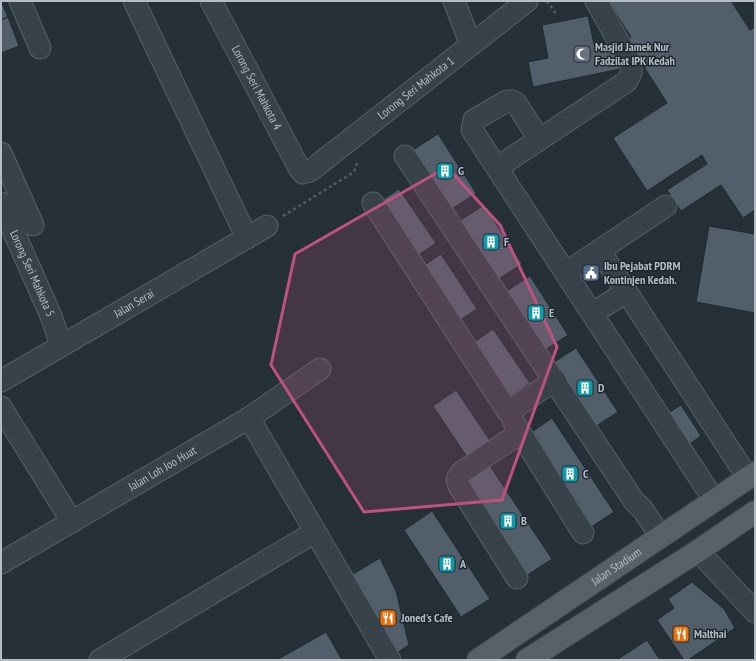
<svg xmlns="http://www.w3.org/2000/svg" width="756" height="661" viewBox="0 0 756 661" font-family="'PT Sans Narrow',sans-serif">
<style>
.building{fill:#525f6a;stroke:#1f2931}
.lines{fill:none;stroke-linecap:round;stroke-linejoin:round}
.minor-casing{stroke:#566068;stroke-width:23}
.major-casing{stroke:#414b53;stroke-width:24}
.path{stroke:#4c5e5e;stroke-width:2.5;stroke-dasharray:3 3;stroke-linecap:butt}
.minor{stroke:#38424a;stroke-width:21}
.major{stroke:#56616a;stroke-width:22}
.marked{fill:#bd5280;fill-opacity:0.2;stroke:#bd5280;stroke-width:3;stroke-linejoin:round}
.labels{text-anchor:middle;stroke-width:3;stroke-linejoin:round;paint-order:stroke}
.poi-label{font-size:12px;font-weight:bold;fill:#b4bdc6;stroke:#1e272f;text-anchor:start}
.street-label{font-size:12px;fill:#b4bdc6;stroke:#1e272f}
</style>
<rect width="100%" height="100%" fill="#253039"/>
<path class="building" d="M1,1L8,17L1,20Z
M608,1H731L750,30L755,27V210L743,218L721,185L681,211L667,190L707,164L702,155L647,191L613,138L667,103L627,40L631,37Z
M588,16L595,49L615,45L620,69L533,87L528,62L548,58L542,25Z
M8,17L19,46L1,53V20Z
M438,134L476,193L452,209L413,150Z
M399,189L436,243L413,259L376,204Z
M484,205L522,264L497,280L459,221Z
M709,226L755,234V313L696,302Z
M441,254L477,309L454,324L417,270Z
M530,276L568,335L543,351L505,292Z
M493,329L530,383L507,399L470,345Z
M576,348L618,412L593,428L551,364Z
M456,390L493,445L469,460L433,406Z
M681,405L701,436L685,447L665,415Z
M552,418L614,512L588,529L526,436Z
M490,466L552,559L526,576L464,483Z
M432,511L490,599L461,617L404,530Z
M380,558L396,591L409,645L395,654L348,577Z
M692,582L724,609L735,628L688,660H684L657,620L674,608L668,599Z
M326,632L342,660H277Z
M647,640L660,660H617Z"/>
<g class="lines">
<g class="minor-casing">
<g id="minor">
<path d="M20,1L40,48"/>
<path d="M134,1L247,238"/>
<path id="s1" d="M211,1L299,168L303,173L310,171L527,1"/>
<path d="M454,1L471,45"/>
<path d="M539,139L516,103L512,101H507L474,120L472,130L714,500"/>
<path d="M1,153L33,225"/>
<path d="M405,156L634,501L643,510L661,537"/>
<path d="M498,167L626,82C631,75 633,71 630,62L596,1"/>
<path id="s2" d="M1,203L51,316L61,345"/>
<path d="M373,203L508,412L555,380"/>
<path d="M600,251L748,478"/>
<path d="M567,272L666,206"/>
<path d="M593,313L626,292"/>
<path id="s3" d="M1,381L267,226"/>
<path d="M1,407L72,522"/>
<path d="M249,418L390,660"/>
<path d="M513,421L583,533"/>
<path d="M698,551L755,612"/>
<path id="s4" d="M1,563L249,418L320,369"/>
<path d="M517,578L459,486L457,479L462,472L520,433"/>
<path d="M100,660L315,532"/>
</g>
</g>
<g class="major-casing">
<g id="major">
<path id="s5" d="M478,660L755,473"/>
<path d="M527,660L698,551L755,512"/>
</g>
</g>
<path class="path" d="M547,1L556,14
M283,216L354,172L358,160"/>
<use href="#minor" class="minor"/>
<use href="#major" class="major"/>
</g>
<path class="marked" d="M447,167L500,225L557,347L502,500L364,512L271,365L295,254Z"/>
<defs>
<g id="mosque-square" transform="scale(0.9)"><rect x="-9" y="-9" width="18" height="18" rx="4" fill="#6b7280" stroke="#1e272f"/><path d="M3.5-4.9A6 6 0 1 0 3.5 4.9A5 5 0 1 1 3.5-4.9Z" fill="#fff"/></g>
<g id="building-square" transform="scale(0.9)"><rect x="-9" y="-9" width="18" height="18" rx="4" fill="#0f9aa8" stroke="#1e272f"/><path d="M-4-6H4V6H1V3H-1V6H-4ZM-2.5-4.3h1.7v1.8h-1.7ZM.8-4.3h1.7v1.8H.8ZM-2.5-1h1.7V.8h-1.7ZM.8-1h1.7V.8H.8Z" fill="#fff"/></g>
<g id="civic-square" transform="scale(0.9)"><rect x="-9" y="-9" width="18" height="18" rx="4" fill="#5c6f8a" stroke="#1e272f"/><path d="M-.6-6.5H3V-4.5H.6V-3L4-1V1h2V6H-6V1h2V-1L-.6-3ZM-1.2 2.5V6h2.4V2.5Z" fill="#fff"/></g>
<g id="restaurant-square" transform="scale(0.9)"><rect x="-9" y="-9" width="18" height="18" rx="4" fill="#e8710a" stroke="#1e272f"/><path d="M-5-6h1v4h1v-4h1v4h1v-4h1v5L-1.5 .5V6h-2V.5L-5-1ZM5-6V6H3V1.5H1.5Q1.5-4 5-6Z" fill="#fff"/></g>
</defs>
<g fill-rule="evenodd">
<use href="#mosque-square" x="582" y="54"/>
<use href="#building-square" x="445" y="171"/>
<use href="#building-square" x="491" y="242"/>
<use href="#civic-square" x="591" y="273"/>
<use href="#building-square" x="536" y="313"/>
<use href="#building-square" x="585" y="388"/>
<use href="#building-square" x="570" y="474"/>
<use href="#building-square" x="508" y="521"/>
<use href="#building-square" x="447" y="564"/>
<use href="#restaurant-square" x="388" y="618"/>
<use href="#restaurant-square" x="681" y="634"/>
</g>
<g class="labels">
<g class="poi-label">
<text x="595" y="51">Masjid Jamek Nur<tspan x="595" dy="14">Fadzilat IPK Kedah</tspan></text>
<text x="458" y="175">G</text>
<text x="504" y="246">F</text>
<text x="604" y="270">Ibu Pejabat PDRM<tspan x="604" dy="14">Kontinjen Kedah.</tspan></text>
<text x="549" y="317">E</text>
<text x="598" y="392">D</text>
<text x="583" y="478">C</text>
<text x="521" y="525">B</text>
<text x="460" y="568">A</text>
<text x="401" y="622">Joned's Cafe</text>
<text x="694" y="638">Malthai</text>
</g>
<g class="street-label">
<text dy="4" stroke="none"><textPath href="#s1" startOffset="98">Lorong Seri Mahkota 4</textPath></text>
<text dy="4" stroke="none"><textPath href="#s1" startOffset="337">Lorong Seri Mahkota 1</textPath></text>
<text dy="4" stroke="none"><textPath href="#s2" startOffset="77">Lorong Seri Mahkota 5</textPath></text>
<text dy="4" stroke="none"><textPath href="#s3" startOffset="154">Jalan Serai</textPath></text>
<text dy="4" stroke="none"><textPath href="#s4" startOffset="187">Jalan Loh Joo Huat</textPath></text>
<text dy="4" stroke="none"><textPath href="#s5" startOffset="167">Jalan Stadium</textPath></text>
</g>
</g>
<rect width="756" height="661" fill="none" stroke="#b4bdc6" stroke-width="4"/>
</svg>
